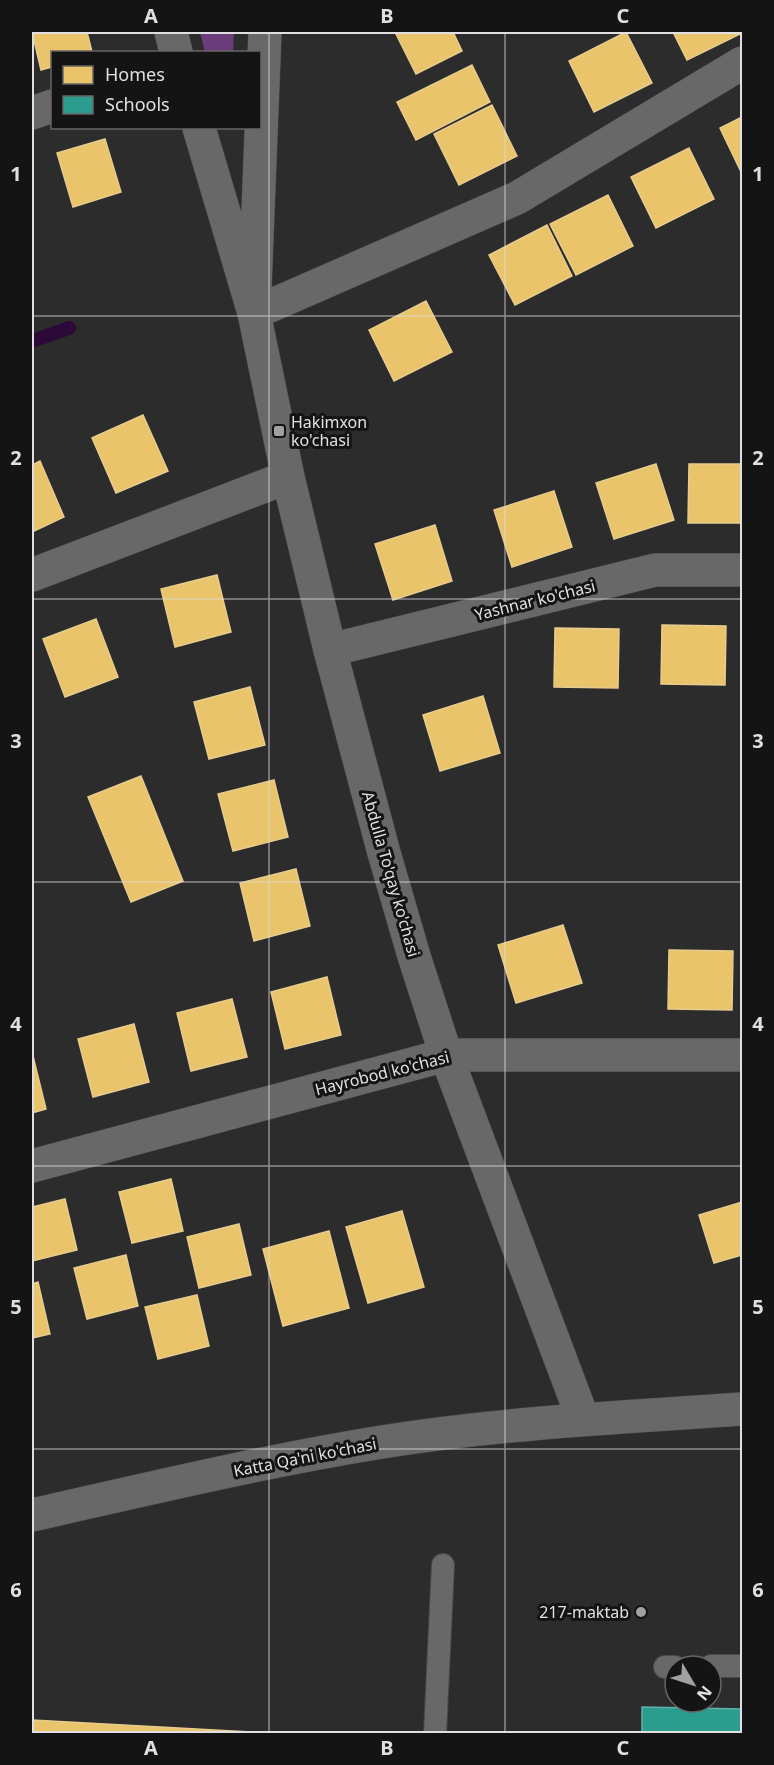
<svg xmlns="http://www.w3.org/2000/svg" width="774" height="1765" viewBox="0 0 774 1765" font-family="'Noto Sans',sans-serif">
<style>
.forest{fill:#6a3d7a}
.homes{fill:#e9c46a;stroke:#e7cc8e;stroke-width:1.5}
.schools{fill:#2a9d8f;stroke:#61b1a8;stroke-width:1.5}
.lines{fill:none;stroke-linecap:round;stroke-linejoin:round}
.stream{stroke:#2c0938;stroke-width:14}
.lane-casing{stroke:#4a494b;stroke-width:24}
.street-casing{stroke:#4a494b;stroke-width:34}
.secondary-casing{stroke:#4a494b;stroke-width:34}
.lane{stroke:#696869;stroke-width:22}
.street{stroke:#696869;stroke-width:33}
.secondary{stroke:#696869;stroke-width:33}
.grid{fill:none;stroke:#e1dfe2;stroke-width:1.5;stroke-opacity:0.55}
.poi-dot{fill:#a2a0a3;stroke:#151415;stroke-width:2}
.labels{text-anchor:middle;stroke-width:6;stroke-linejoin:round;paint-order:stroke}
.poi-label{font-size:16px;fill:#e1dfe2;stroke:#151415;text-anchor:start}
.street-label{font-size:16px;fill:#e1dfe2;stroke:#151415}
.neatline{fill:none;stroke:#e1dfe2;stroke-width:2}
.grid-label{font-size:20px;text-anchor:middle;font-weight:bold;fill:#e1dfe2}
</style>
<rect width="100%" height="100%" fill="#2d2c2d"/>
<path class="forest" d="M200,32H234L233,52H205Z"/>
<path class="homes" d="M32,32H87L92,52H52V67L41,70Z
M395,32H453L462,51L416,74Z
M626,32L652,83L594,112L569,61Z
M673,32H742V33L687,60Z
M472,65L490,102L416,140L397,102Z
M492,105L517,156L459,185L434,134Z
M742,117V174L720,128Z
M105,139L121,192L73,207L57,153Z
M689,148L714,199L656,228L631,177Z
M608,195L633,246L576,275L550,224Z
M547,225L572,276L515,305L489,255Z
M426,301L452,352L394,381L369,330Z
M143,415L168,471L116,493L92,438Z
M40,461L64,517L32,532V465Z
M656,464L674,520L614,539L596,483Z
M689,464H742V523H688Z
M554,491L572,547L512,567L494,510Z
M435,525L452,581L393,600L375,544Z
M217,575L231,632L175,647L161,589Z
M96,619L118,677L65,697L43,639Z
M662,625L726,626L725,685L661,684Z
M555,628L619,629L618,688L554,687Z
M250,687L265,745L209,759L194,702Z
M483,696L500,753L440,771L423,715Z
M141,776L183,881L131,902L88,797Z
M274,780L288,837L233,851L218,794Z
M296,869L310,926L254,941L240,883Z
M563,925L582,983L516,1003L498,945Z
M669,950L733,951L732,1010L668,1009Z
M327,977L341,1035L285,1049L271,992Z
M232,999L247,1057L191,1071L177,1013Z
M134,1024L149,1082L93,1097L78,1039Z
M32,1052L46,1109L32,1113Z
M171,1179L183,1231L132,1243L119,1192Z
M65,1199L77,1250L32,1261V1207Z
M742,1202V1255L714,1263L699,1215Z
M402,1211L424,1287L368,1303L346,1227Z
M239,1224L251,1275L199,1288L187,1237Z
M329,1231L349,1308L283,1326L263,1249Z
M126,1255L138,1306L87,1319L74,1268Z
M38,1282L50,1334L32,1338V1284Z
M197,1295L209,1346L158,1359L145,1307Z
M32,1720L287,1734H32Z"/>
<path class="schools" d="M642,1707L742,1709V1734H642Z"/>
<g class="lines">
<path class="stream" d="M32,341L69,328"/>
<g class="lane-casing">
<path id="lane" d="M711,1666H742
M665,1667H675
M435,1734L443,1565"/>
</g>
<g class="street-casing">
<path id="street" d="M32,113L52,106
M254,313L517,198L742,63
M32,575L288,477
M330,650L655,570H742
M32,1166L446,1055H742"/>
</g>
<g class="secondary-casing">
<path id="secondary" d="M171,32L176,52
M199,128L254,313L288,477L330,650L384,853L414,956L446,1055L583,1419
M255,288L265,32
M32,1515C148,1489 264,1461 382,1442C501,1423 622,1417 742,1409"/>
</g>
<use href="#lane" class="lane"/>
<use href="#street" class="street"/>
<use href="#secondary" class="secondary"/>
</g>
<path class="grid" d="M269,32V1734M505,32V1734M32,316H742M32,599H742M32,882H742M32,1166H742M32,1449H742"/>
<g class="poi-dot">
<rect x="273" y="425" width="12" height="12" rx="3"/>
<circle cx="641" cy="1612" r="6"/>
</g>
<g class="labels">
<g class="poi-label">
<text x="291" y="428">Hakimxon<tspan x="291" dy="18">ko'chasi</tspan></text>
<text x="629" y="1618" text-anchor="end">217-maktab</text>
</g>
<g class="street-label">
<text transform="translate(535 600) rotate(-14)" y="6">Yashnar ko'chasi</text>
<text transform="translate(391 874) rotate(74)" y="6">Abdulla To'qay ko'chasi</text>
<text transform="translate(382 1073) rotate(-14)" y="6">Hayrobod ko'chasi</text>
<text transform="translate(305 1457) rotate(-11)" y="6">Katta Qa'ni ko'chasi</text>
</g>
</g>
<rect width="774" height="1765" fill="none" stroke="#151415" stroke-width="66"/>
<rect x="51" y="51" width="210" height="78" fill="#151415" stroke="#676567" stroke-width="1.5"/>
<rect x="63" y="66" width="30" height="18" fill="#e9c46a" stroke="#676567" stroke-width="1.5"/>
<text x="105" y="81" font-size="18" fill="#e1dfe2">Homes</text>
<rect x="63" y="96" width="30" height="18" fill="#2a9d8f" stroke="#676567" stroke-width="1.5"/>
<text x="105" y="111" font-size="18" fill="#e1dfe2">Schools</text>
<g transform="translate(693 1684) rotate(129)"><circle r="28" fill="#151415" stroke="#676567" stroke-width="1.5"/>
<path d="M0-4.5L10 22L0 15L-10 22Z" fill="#a2a0a3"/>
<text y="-9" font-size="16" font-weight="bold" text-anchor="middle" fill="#e1dfe2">N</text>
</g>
<rect x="33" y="33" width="708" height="1699" class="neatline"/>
<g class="grid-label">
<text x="151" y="23">A</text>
<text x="387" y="23">B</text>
<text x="623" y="23">C</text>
<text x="16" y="181">1</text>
<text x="758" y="181">1</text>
<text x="16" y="465">2</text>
<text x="758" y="465">2</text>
<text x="16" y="748">3</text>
<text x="758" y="748">3</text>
<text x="16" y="1031">4</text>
<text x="758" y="1031">4</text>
<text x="16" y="1314">5</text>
<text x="758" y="1314">5</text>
<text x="16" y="1597">6</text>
<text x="758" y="1597">6</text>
<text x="151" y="1755">A</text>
<text x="387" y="1755">B</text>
<text x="623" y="1755">C</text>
</g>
</svg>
